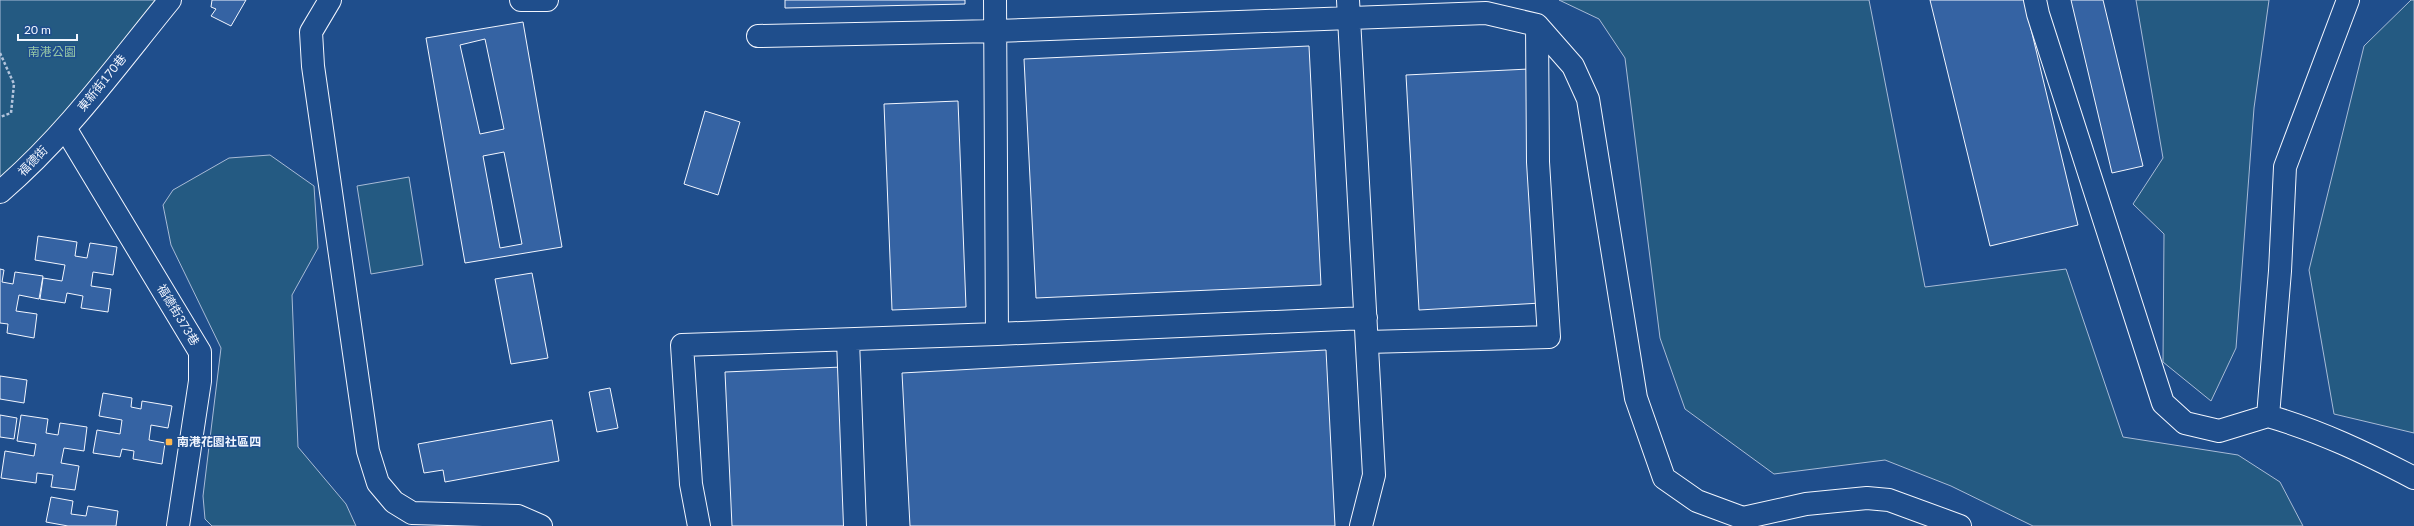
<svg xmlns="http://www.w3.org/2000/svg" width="2414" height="526" viewBox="0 0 2414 526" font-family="Lato,'Noto Sans TC',sans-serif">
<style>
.green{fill:#245a82;stroke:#a8bbd7}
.building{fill:#3563a3;stroke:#f2f6ff;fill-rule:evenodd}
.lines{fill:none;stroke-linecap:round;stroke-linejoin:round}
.minor-casing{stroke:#f2f6ff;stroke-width:24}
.path{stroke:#b3c4dc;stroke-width:2.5;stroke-dasharray:3 2;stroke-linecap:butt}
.minor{stroke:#1f4e8c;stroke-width:22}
.poi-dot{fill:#ffb74d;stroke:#1f4e8c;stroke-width:1.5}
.labels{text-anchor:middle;stroke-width:3;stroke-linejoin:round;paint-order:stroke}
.park-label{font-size:12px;fill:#97c8a6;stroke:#1f4e8c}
.street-label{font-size:12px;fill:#f2f6ff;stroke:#1f4e8c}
.poi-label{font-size:12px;font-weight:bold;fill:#f2f6ff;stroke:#1f4e8c;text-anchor:start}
</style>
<rect width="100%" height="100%" fill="#1f4e8c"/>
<path class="green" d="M0,0H161L0,187Z
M1559,0H1869L1925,287L2066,269L2123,437L2238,455L2280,482L2303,526H2033L1951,486L1885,460L1774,474L1685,409L1660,338L1625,58L1599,19Z
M2136,0H2269L2254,108L2236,348L2211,401L2163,362L2164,234L2133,204L2163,158Z
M2411,0H2414V433L2334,414L2309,270L2364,46Z
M270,155L314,186L318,248L292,295L298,447L346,504L356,526H212L205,519L203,496L221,348L171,245L163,205L173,190L229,158Z
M409,177L423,265L371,274L357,186Z"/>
<path class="building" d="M212,0H246L231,26L211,16L216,9L211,7Z
M785,0H965V4L785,8Z
M1930,0H2024L2078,225L1990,246Z
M2071,0H2103L2143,166L2112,173Z
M523,22L562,247L465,263L426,38ZM485,39L504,129L480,134L460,45ZM504,152L522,244L500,248L483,156Z
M1309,46L1321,285L1036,298L1024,59Z
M1529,69L1541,303L1419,310L1406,75Z
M958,101L966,307L892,310L884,104Z
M705,111L740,122L718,195L684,184Z
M38,236L77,242L75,256L87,258L90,243L117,247L113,275L93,272L91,286L111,289L108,312L81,308L83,296L67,293L65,303L40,299L43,278L62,281L65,265L35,260Z
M0,269L4,270L2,282L13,284L15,272L43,276L39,299L19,295L16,311L37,314L34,338L7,333L8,324L0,323Z
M532,273L548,358L511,364L495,279Z
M1326,350L1335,526H910L902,373Z
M842,367L849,526H732L725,372Z
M0,376L27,380L24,403L0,399Z
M610,388L618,428L597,432L589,392Z
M103,393L132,398L131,407L141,409L142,401L172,406L168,428L151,425L149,440L165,443L162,464L133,459L134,451L122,449L120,457L93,453L97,430L120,434L122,420L99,416Z
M0,415L17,418L14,439L0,437Z
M21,415L48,419L46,433L58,435L60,423L87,427L84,451L64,448L61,463L79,466L75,490L51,487L53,475L37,473L36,483L1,478L5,451L34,456L36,444L17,441Z
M552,420L559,461L445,482L443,470L424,473L418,444Z
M51,497L73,501L71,514L86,516L88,506L118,511L116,526H68L46,522Z"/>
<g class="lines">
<g class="minor-casing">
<path id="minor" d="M330,0L311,32L313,66L368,451L378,483L394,502L412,513L518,516L541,526
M521,0H547
M995,0L997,334L1366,318
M1348,0L1374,475L1361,526
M2035,0L2038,14L2163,403L2185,423L2219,431L2268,416L2280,271L2285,167L2348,0
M758,36L996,31L1486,13L1537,25L1573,66L1588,99L1636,398L1664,478L1697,501L1743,518L1806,504L1867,498L1889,500L1960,526
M65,128L200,352V381L178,526
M0,192C65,137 116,66 170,0
M848,340L855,526
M1367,342L1549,337L1538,162L1537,25
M2268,416C2320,431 2366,453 2414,478
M699,526L691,484L682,345L997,334"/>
</g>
<path class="path" d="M0,53L14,84L11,113L0,117"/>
<use href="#minor" class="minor"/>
</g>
<rect class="poi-dot" x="165" y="438" width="8" height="8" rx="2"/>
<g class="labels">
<g class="park-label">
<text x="52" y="56">南港公園</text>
</g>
<g class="street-label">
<text transform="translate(102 83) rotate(-51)" y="4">東新街170巷</text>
<text transform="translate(33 161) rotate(-46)" y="4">福德街</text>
<text transform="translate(178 315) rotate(59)" y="4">福德街373巷</text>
</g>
<g class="poi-label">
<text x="177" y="446">南港花園社區四</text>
</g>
</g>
<path d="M18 34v6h59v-6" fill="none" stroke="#f2f6ff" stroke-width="2"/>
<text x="24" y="34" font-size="12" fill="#f2f6ff" stroke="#1f4e8c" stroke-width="3" paint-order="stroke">20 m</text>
</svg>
